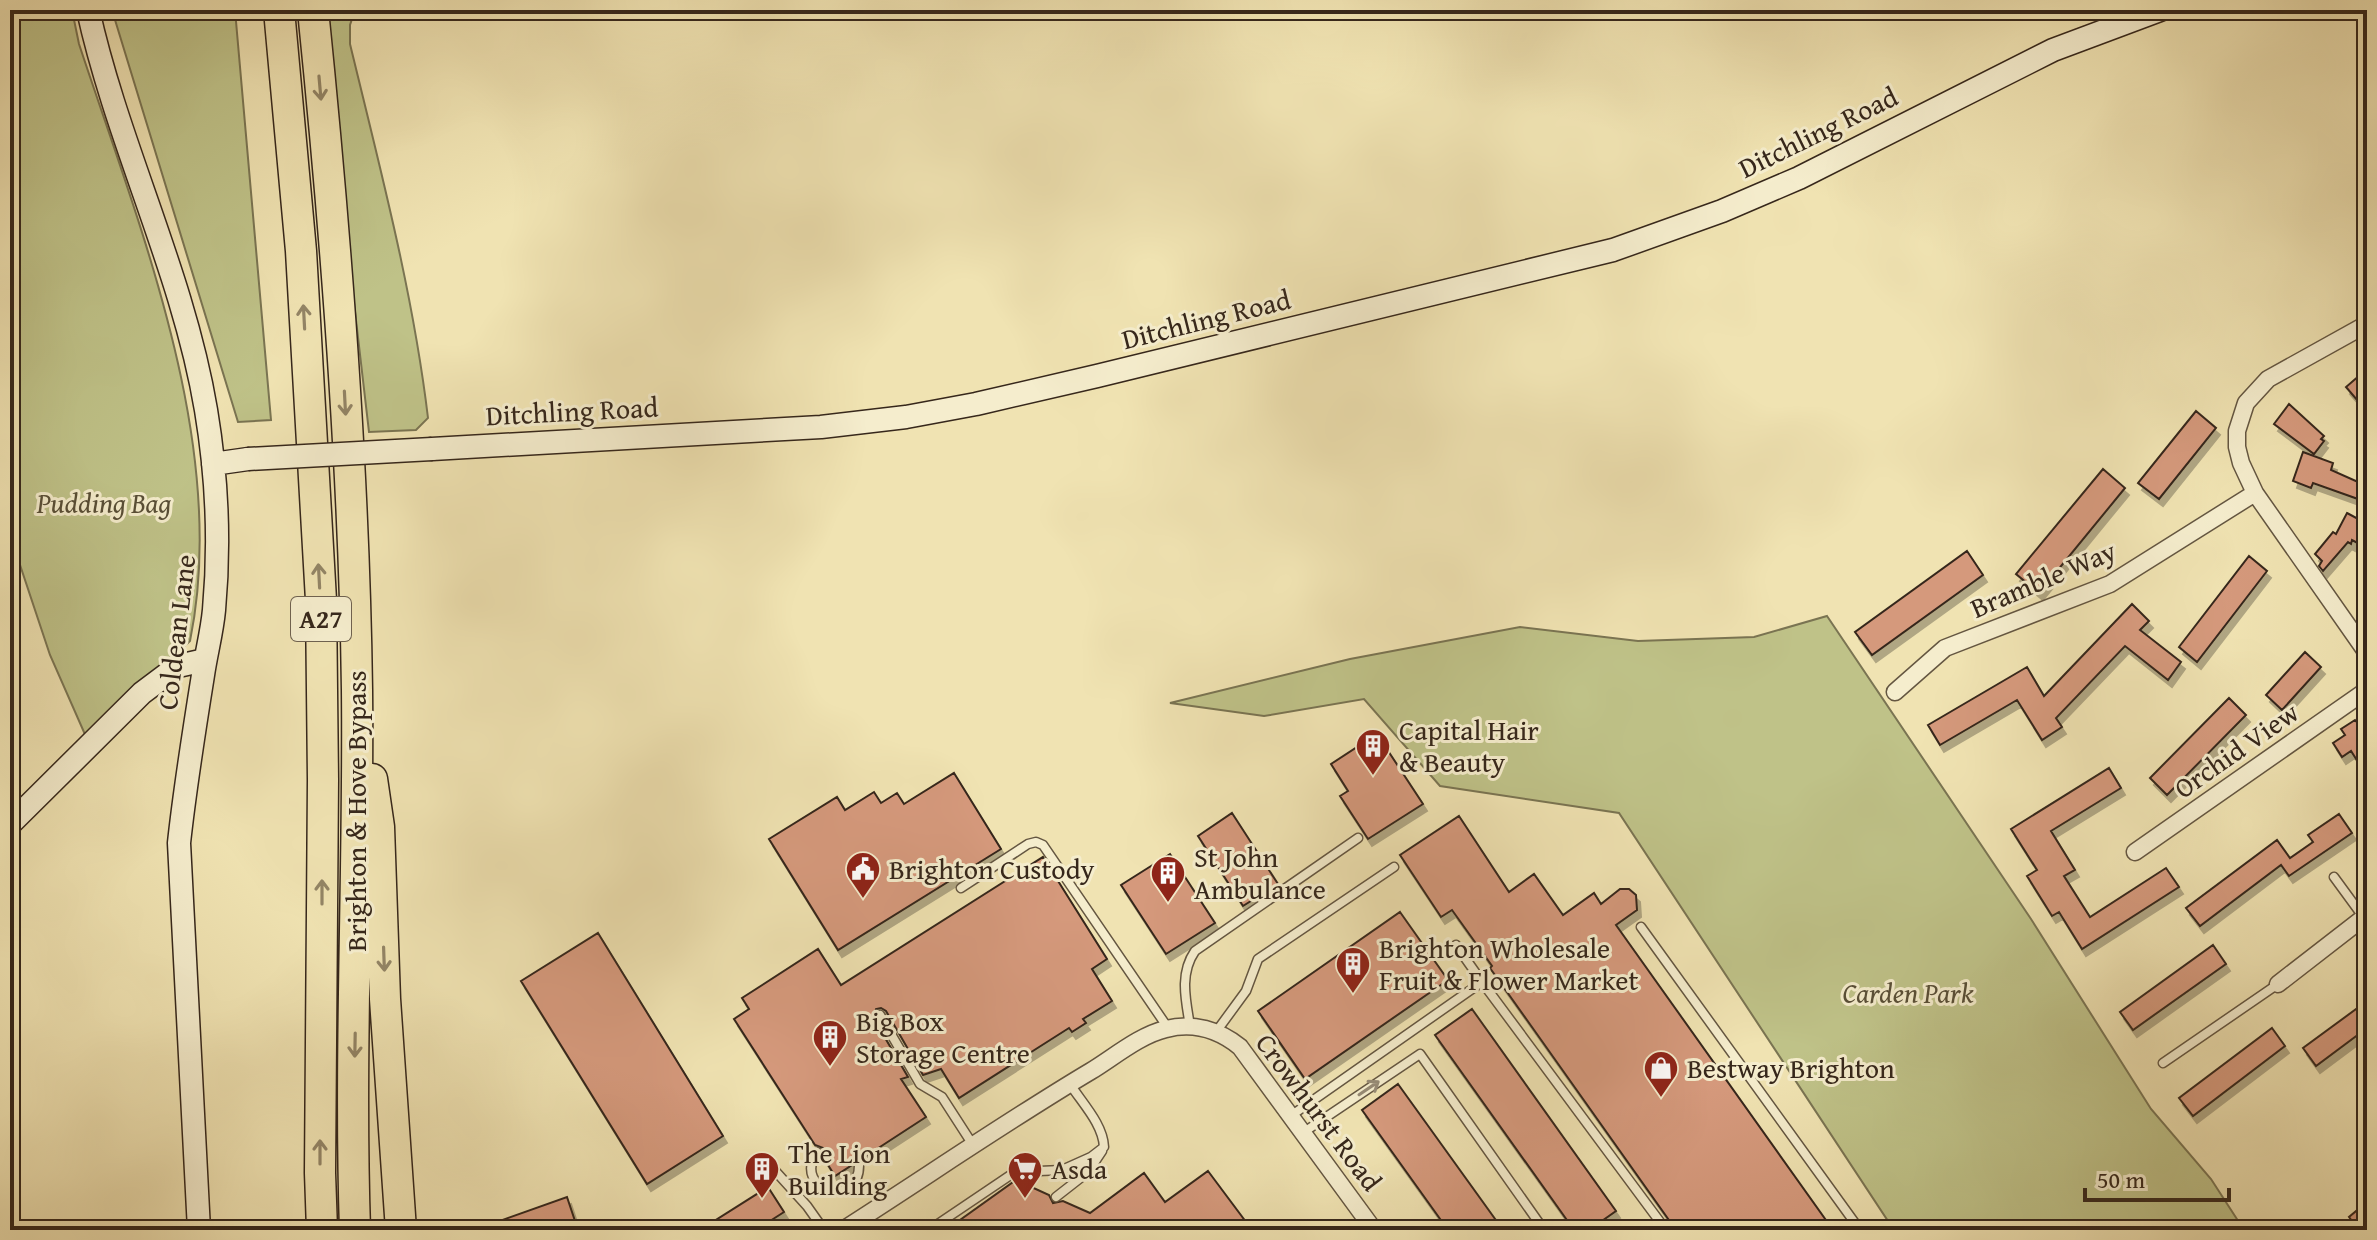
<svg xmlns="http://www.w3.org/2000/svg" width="2377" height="1240" viewBox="0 0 2377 1240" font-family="'Gentium Book Plus',serif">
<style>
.green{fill:#bfc288;stroke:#7a7452;stroke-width:2}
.building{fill:#d5997b;stroke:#36271b;stroke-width:2;filter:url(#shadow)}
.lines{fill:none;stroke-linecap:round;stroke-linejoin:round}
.lane-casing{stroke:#645641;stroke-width:11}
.street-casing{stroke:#645641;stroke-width:19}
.secondary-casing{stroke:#36271b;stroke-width:25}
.highway-casing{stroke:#36271b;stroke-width:33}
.lane{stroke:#f5edcd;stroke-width:8}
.street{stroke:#f5edcd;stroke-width:16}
.secondary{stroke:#f5edcd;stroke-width:22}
.highway{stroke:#f0e3b2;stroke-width:30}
.secondary-bridge-casing{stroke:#36271b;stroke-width:25;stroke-linecap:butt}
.secondary-bridge{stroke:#f5edcd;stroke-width:22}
.oneway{stroke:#938566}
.oneway2{stroke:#968a74}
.labels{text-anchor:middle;stroke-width:6;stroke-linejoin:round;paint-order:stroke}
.shield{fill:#f5edcd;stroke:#6f6250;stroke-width:2}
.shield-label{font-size:26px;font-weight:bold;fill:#36271b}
.street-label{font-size:28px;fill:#36271b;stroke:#f5edcd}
.park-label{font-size:28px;font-style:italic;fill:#584e36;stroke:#f5edcd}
.poi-label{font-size:28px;fill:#36271b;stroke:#f5edcd;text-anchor:start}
</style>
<defs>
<filter id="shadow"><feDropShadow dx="4" dy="7" stdDeviation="0" flood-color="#0004"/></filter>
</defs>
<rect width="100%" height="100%" fill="#f0e3b2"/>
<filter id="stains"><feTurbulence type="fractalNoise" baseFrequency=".0025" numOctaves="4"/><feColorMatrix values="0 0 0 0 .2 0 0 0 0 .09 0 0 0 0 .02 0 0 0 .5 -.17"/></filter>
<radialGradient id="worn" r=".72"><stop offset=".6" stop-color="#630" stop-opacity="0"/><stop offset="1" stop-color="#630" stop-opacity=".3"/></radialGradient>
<path class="green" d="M10,10H72L79,44C139,226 230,447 190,641L87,739L50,655L18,559L10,563Z
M112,10H235L271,420L238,422Z
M320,10H355L350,25V44C380,168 413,292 428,418L416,430L369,432Z
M1827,616L2031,919L2151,1109L2211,1179L2244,1230H1917L1890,1224L1619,813L1440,786L1364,699L1264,716L1170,703L1350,659L1520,627L1638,641L1754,637Z"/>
<path class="building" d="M2367,369V393L2357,400L2346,387Z
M2289,404L2324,436L2321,439L2324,441L2314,454L2274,424Z
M2196,411L2216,428L2159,499L2138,483Z
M2303,452L2333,463L2331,470L2367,486V491L2358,499L2313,483L2311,488L2293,481Z
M2103,469L2125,488L2039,593L2016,574Z
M2347,513L2362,521L2361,524L2367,527V548L2352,540L2351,544L2348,542L2323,571L2319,566L2322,561L2315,554L2333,532L2336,534Z
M1967,551L1983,575L1872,655L1855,632Z
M2249,556L2267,571L2197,662L2179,647Z
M2132,604L2149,621L2140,630L2181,662L2168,680L2125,646L2056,718L2062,727L2042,740L2017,700L1940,745L1928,725L2027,667L2044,696Z
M2305,652L2321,667L2282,710L2266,695Z
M2229,698L2246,715L2167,795L2150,778Z
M2355,720L2367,735V776L2351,751L2342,757L2333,743L2345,735L2341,729Z
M1377,734L1423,804L1368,839L1340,796L1348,791L1331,764Z
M2109,768L2121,788L2051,831L2075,870L2064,876L2090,917L2166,868L2179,887L2082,949L2059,912L2052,916L2027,876L2037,870L2011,829Z
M954,773L1001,849L838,950L769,839L837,797L845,810L874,792L881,803L897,793L904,804Z
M1232,813L1278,884L1243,906L1198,836Z
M2339,814L2352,833L2289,876L2281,865L2200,926L2186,908L2277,840L2290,858L2313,842L2308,835Z
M1459,816L1509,892L1534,874L1563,915L1594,893L1601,904L1620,889H1629L1636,895L1637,910L1616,925L1833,1230H1676L1490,968L1492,966L1452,910L1441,917L1400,855Z
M1170,854L1215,923L1166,954L1121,885Z
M1043,857L1107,959L1092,969L1112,1001L1083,1019L1086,1023L1072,1032L1069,1028L959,1098L941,1069L923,1075L886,1011L881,1008L876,1009L874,1019L908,1077L901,1079L926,1117L863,1158L856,1157L852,1165L835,1176L823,1157V1148L815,1145L734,1019L749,1009L742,998L818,949L841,985Z
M1400,912L1448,980L1305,1079L1258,1011Z
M598,933L723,1136L647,1184L521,981Z
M2213,945L2226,964L2133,1030L2120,1012Z
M2367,1001V1028L2316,1066L2303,1048Z
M1472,1009L1616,1211L1589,1230H1574L1435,1035Z
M2272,1028L2285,1046L2193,1116L2179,1098Z
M1398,1084L1503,1230H1448L1362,1110Z
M1208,1171L1252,1230H946L1016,1180L1049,1195L1053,1203L1063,1201L1090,1213L1144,1173L1165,1202Z
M768,1187L784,1212L756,1230H700Z
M567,1197L578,1230H481L480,1228Z
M2367,1202V1230H2350L2352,1221L2349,1217Z"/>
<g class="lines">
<g class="lane-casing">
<path id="lane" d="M2334,877L2364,918
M961,888L1028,844L1036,842L1043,845L1168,1028
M1641,927L1860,1230
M1456,945L1482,982
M880,1015L920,1084L942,1097L973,1145
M1190,1026C1186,1001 1179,974 1195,951L1358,838
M1216,1032L1246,991L1258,959L1394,867
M2163,1063L2278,984
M1292,1115L1482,982L1666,1230
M1304,1132L1420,1054L1544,1230
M817,1152C791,1191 861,1211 859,1163
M768,1163L807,1206L824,1230
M1056,1197L1088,1172L1102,1151
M667,1227L670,1230
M929,1230L1015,1172L1062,1170L1091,1157L1104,1147C1103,1124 1082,1103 1070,1084
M1642,1230L1646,1227"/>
</g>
<g class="street-casing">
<path id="street" d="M2367,324L2268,379L2246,403L2237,431V447L2241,463L2255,493L2367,653
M1895,692L1945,648L2110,584L2255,493
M2135,852L2367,690
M2278,984L2367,915
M843,1230C926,1177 1007,1121 1091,1071C1114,1057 1140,1035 1166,1029C1193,1022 1219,1030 1240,1047L1374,1230"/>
</g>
<g class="secondary-casing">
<path id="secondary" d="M88,10C118,146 183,272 206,410C217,476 220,544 214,610C212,632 206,654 203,675C194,731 185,787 179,843L199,1230
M432,449L821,427L906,417L976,404L1097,376L1613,250L1722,211L1799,178L2053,50L2160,10
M213,464L248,459
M10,824L142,693L178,666L205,660"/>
</g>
<g class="highway-casing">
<path id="highway" d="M279,10L301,251L321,600L323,780L320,1173L322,1230
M313,10C336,235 354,463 357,690C359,870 349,1050 355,1230
M372,779L379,827L385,999L401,1230"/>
</g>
<use href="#lane" class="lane"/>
<use href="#street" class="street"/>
<use href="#secondary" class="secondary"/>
<use href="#highway" class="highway"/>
<g class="secondary-bridge-casing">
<path id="secondary-bridge" d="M248,459L432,449"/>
</g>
<use href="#secondary-bridge" class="secondary-bridge"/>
</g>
<defs><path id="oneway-shaft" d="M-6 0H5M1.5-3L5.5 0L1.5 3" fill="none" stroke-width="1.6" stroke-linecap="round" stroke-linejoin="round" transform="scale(2)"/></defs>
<g class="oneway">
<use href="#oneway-shaft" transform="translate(320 88) rotate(85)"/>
<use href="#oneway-shaft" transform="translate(304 317) rotate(-93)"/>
<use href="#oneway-shaft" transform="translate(345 403) rotate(87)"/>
<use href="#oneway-shaft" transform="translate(319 576) rotate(-93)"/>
<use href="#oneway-shaft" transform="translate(322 892) rotate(-90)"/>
<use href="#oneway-shaft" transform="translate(384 959) rotate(88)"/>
<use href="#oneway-shaft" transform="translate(355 1045) rotate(91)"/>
<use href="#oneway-shaft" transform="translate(320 1152) rotate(-90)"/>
</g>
<use class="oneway2" href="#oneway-shaft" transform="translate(1369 1088) rotate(-34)"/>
<defs>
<g id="building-pin" transform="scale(1.8)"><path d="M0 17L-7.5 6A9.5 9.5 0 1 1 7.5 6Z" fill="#8f2418" stroke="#f5edcd"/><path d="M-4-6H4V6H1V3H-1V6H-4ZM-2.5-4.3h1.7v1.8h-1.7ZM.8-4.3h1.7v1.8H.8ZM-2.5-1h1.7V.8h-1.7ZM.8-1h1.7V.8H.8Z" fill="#fff"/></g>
<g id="civic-pin" transform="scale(1.8)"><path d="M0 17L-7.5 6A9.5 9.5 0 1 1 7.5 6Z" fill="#8f2418" stroke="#f5edcd"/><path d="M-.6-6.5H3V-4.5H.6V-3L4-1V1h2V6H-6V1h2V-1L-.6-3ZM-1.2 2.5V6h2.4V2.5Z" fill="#fff"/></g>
<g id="shop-pin" transform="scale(1.8)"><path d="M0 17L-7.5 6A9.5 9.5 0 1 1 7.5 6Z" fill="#8f2418" stroke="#f5edcd"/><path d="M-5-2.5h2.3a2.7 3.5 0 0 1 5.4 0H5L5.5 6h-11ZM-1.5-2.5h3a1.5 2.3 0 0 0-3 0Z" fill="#fff"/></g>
<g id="supermarket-pin" transform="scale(1.8)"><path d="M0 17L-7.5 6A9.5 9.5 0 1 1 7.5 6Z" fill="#8f2418" stroke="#f5edcd"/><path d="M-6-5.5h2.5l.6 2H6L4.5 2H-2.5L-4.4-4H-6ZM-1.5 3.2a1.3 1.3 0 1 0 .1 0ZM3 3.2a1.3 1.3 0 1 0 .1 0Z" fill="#fff"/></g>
</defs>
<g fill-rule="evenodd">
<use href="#building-pin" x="1373" y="746"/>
<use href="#civic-pin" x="863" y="869"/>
<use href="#building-pin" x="1168" y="873"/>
<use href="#building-pin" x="1353" y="964"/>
<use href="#building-pin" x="830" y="1037"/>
<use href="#shop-pin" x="1661" y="1068"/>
<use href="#building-pin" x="762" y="1169"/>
<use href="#supermarket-pin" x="1025" y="1169"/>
</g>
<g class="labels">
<rect class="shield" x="291" y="597" width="60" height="44" rx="6"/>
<g class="shield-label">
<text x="321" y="628">A27</text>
</g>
<g class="street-label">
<text transform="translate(1818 132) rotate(-26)" y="10">Ditchling Road</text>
<text transform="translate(1206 319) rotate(-14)" y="10">Ditchling Road</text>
<text transform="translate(572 411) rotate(-3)" y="10">Ditchling Road</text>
<text transform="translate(2043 579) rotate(-23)" y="10">Bramble Way</text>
<text transform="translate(176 632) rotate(-83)" y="10">Coldean Lane</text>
<text transform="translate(2236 750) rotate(-35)" y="10">Orchid View</text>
<text transform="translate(356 811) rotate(-90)" y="10">Brighton &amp; Hove Bypass</text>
<text transform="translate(1319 1112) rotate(53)" y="10">Crowhurst Road</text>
</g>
<g class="park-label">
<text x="104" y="513">Pudding Bag</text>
<text x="1908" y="1003">Carden Park</text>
</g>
<g class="poi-label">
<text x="1399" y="740">Capital Hair<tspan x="1399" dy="32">&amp; Beauty</tspan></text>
<text x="1194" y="867">St John<tspan x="1194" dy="32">Ambulance</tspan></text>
<text x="889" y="879">Brighton Custody</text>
<text x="1379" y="958">Brighton Wholesale<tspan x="1379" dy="32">Fruit &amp; Flower Market</tspan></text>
<text x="856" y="1031">Big Box<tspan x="856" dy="32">Storage Centre</tspan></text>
<text x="1687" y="1078">Bestway Brighton</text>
<text x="788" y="1163">The Lion<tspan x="788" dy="32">Building</tspan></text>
<text x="1051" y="1179">Asda</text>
</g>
</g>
<rect width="2377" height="1240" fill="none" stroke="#f0e3b2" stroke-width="40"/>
<rect x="12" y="12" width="2353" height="1216" fill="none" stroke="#36271b" stroke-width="4"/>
<rect x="20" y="20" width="2337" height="1200" fill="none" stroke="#36271b" stroke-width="2"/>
<path d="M2085 1188v12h144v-12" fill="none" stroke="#36271b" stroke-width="4"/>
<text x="2097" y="1188" font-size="24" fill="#36271b" stroke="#f5edcd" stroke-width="6" paint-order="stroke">50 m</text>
<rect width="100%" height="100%" filter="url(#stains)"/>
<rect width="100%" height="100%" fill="url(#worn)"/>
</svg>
